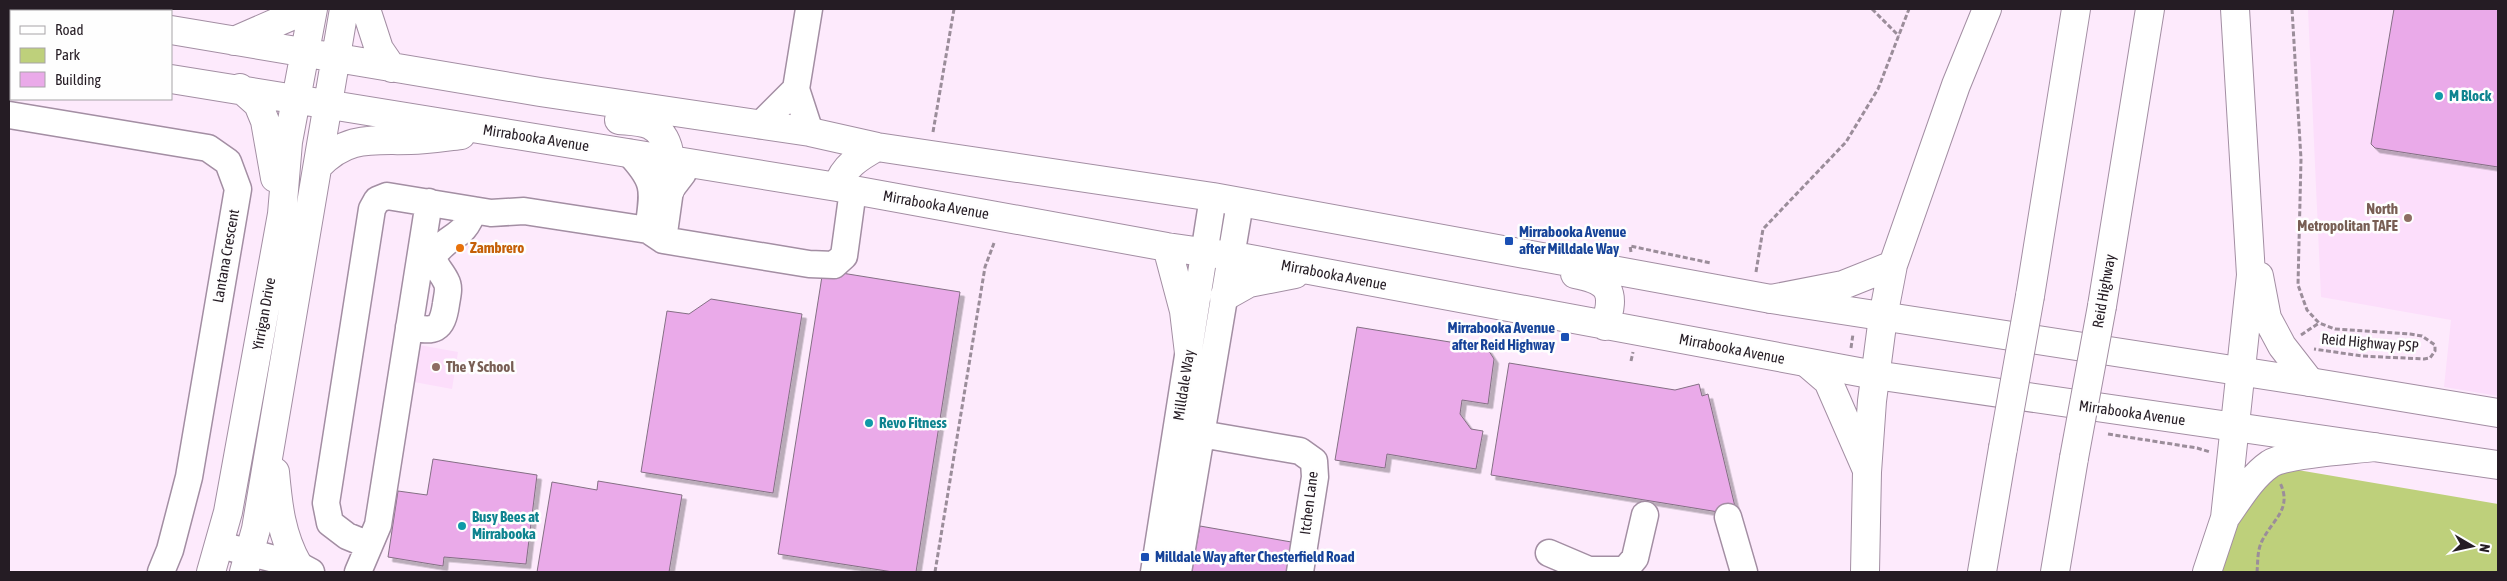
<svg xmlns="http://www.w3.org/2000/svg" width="2507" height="581" viewBox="0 0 2507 581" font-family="'Asap Condensed',sans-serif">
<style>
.built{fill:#fcdefb}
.green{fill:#bed07b}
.building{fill:#eaaae9;stroke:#846f84;filter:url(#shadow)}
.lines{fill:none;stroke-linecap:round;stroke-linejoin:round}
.minor-casing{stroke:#a38ea3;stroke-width:29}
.major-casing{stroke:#a38ea3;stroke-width:30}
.highway-casing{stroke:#a38ea3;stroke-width:30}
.path{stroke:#9b8d9a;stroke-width:3;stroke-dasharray:5 2.5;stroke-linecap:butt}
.minor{stroke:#fff;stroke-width:26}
.major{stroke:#fff;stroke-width:28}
.highway{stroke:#fff;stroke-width:28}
.highway-bridge-casing{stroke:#a38ea3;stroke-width:30;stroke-linecap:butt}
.highway-bridge{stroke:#fff;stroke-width:28}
.culture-dot{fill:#0f9aa8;stroke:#fefefe;stroke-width:2}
.education-dot{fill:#8d6e63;stroke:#fefefe;stroke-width:2}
.transit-dot{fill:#1a4fb4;stroke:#fefefe;stroke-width:2}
.food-dot{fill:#e8710a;stroke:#fefefe;stroke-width:2}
.labels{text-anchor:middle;stroke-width:5;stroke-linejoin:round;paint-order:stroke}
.culture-label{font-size:15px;font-weight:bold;fill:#0d838f;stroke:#fefefe;text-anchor:start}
.street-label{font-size:15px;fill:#251c24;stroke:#fefefe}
.education-label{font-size:15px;font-weight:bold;fill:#785e54;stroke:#fefefe;text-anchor:end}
.transit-label{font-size:15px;font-weight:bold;fill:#164399;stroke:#fefefe;text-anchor:start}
.food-label{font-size:15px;font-weight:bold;fill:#c56008;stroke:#fefefe;text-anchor:start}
</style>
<defs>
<filter id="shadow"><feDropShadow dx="4.5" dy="4.5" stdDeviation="0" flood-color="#0004"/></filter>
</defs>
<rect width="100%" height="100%" fill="#fdeafc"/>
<path class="built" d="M2308,9H2498V396L2444,387L2451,320L2321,297Z
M419,345L458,352L452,389L414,382Z"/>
<path class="green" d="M2251,462L2498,504V572H2214Z"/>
<path class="building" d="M2394,9H2498V167L2375,148L2371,144Z
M823,270L960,292L916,572H893L778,554Z
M711,299L802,314L773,493L641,472L667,311L689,314Z
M1357,327L1487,348L1494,359L1488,404L1462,400L1460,414L1471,429L1483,431L1476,469L1387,454L1385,468L1335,460Z
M1509,363L1675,390L1699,384L1702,396L1708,394L1737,515L1491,475Z
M433,459L537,475L526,564L444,557L443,566L388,557L398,491L427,495Z
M598,481L682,495L669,572H537L552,482L597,490Z
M1200,526L1297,543L1292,572H1191Z"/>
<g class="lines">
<g class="minor-casing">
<path id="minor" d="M809,9L796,89L810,132
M9,115L208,148L228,162L238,189L189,477L170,550L161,572
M760,125L796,89
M629,153C655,181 654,188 649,224
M663,240L670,190L683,173
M409,327C435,332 442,331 446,304C447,296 450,288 446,281C442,272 435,267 433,257C446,235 465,239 473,210
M1201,434L1300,451L1314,461L1315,477L1300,572
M1728,517L1744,572
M220,545L298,565L311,572
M369,545L347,536L330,523L326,503L372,209L377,200L387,196L491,213L524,211L648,230L663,240L809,264L834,265L844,256L853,190
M1549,553L1589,570H1625L1635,558L1645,515
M358,572L378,525L429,202
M1154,572L1213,197
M1178,572L1240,203"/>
</g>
<g class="major-casing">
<path id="major" d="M37,9L53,11
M366,9L379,49L392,68
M171,30L540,92L810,132L877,147L1213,197L1771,299L2310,382L2498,413
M234,41L296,14L302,9
M9,56H11
M171,79L837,187L1167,247L1245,258L1875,375L2498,465
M240,88L258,104L265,121L275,178
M619,120C629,121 641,121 650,125C674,137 671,168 670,190
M318,166C348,135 371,141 411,140C427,140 444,137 461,135
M837,187C844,166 859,157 877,147
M1167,247L1184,311L1189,353
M1575,274C1610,281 1616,291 1605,326
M1224,297L1249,283L1295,274
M275,472C278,505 281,535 298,565
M211,572L228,512L282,214L288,142L313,9
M244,572L256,529L344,9"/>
</g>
<g class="highway-casing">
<path id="highway" d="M2259,276L2267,318L2282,346L2310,382
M2030,296L2076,9
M1771,299L1843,285L1893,265
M2102,306L2150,9
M1807,363L1828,381L1866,468
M2225,518C2238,500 2251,477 2270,464C2287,453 2351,450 2374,447
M1865,572L1867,472L1872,401L1883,317L1893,265L1956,85L1987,9
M1982,572L2003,448
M2055,572L2074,458
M2207,572L2225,518L2251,275L2235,9"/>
</g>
<path class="path" d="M1872,9L1899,36
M2292,9L2301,159L2298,285L2307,310L2319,323L2335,329L2410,334L2422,336L2435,345V351L2430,358L2424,359L2362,356L2314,349
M933,132L954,9
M1631,252L1630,246L1711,263
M1756,272L1763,229L1846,142L1878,89L1909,9
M2301,335L2319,323
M1851,348L1853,334
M1631,361L1633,352
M2108,434L2197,448L2210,452
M935,572L985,267L994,243
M2257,572C2258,562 2257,551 2262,541C2272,520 2293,509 2280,483"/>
<use href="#minor" class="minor"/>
<use href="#major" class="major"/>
<use href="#highway" class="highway"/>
<g class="highway-bridge-casing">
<path id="highway-bridge" d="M2003,448L2030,296
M2074,458L2102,306"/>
</g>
<use href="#highway-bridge" class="highway-bridge"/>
</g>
<g class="culture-dot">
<circle cx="2439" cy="96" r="5"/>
<circle cx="869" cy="423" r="5"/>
<circle cx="462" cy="526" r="5"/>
</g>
<g class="education-dot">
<circle cx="2408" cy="218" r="5"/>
<circle cx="436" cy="367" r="5"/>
</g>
<g class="transit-dot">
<rect x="1504" y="236" width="10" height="10" rx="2.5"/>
<rect x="1560" y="332" width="10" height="10" rx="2.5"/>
<rect x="1140" y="552" width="10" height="10" rx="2.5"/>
</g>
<circle class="food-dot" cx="460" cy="248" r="5"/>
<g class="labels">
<g class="culture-label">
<text x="2449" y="101">M Block</text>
<text x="879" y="428">Revo Fitness</text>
<text x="472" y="522">Busy Bees at<tspan x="472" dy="17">Mirrabooka</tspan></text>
</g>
<g class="street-label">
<text transform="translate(536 138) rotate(9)" y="5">Mirrabooka Avenue</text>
<text transform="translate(936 205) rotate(10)" y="5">Mirrabooka Avenue</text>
<text transform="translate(226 256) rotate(-80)" y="5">Lantana Crescent</text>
<text transform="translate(1334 275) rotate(11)" y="5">Mirrabooka Avenue</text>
<text transform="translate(2104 291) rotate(-80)" y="5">Reid Highway</text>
<text transform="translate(264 314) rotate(-80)" y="5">Yirrigan Drive</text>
<text transform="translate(2370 343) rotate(5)" y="5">Reid Highway PSP</text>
<text transform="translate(1732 349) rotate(11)" y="5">Mirrabooka Avenue</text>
<text transform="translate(1184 385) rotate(-81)" y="5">Milldale Way</text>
<text transform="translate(2132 413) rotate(8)" y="5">Mirrabooka Avenue</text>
<text transform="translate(1309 503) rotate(-83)" y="5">Itchen Lane</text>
</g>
<g class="education-label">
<text x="2398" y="214">North<tspan x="2398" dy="17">Metropolitan TAFE</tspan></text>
<text x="446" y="372" text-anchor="start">The Y School</text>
</g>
<g class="transit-label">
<text x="1519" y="237">Mirrabooka Avenue<tspan x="1519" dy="17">after Milldale Way</tspan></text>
<text x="1555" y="333" text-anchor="end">Mirrabooka Avenue<tspan x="1555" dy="17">after Reid Highway</tspan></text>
<text x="1155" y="562">Milldale Way after Chesterfield Road</text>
</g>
<g class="food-label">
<text x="470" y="253">Zambrero</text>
</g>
</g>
<rect width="2507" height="581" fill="none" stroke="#251c24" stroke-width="20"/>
<rect x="10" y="10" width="162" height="90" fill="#fefefe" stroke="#a7a4a7"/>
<rect x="20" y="26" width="25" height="8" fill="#ffffff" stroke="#a7a4a7"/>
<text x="55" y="35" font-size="15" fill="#251c24">Road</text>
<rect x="20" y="48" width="25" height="15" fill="#bed07b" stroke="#a7a4a7"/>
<text x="55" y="60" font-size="15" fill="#251c24">Park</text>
<rect x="20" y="72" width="25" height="15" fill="#eaaae9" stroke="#a7a4a7"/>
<text x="55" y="85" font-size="15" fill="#251c24">Building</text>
<g transform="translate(2472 546) rotate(99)" stroke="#fefefe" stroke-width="4" paint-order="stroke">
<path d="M0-4L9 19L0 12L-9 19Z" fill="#251c24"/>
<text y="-8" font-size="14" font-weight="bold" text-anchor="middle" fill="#251c24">N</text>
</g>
</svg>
